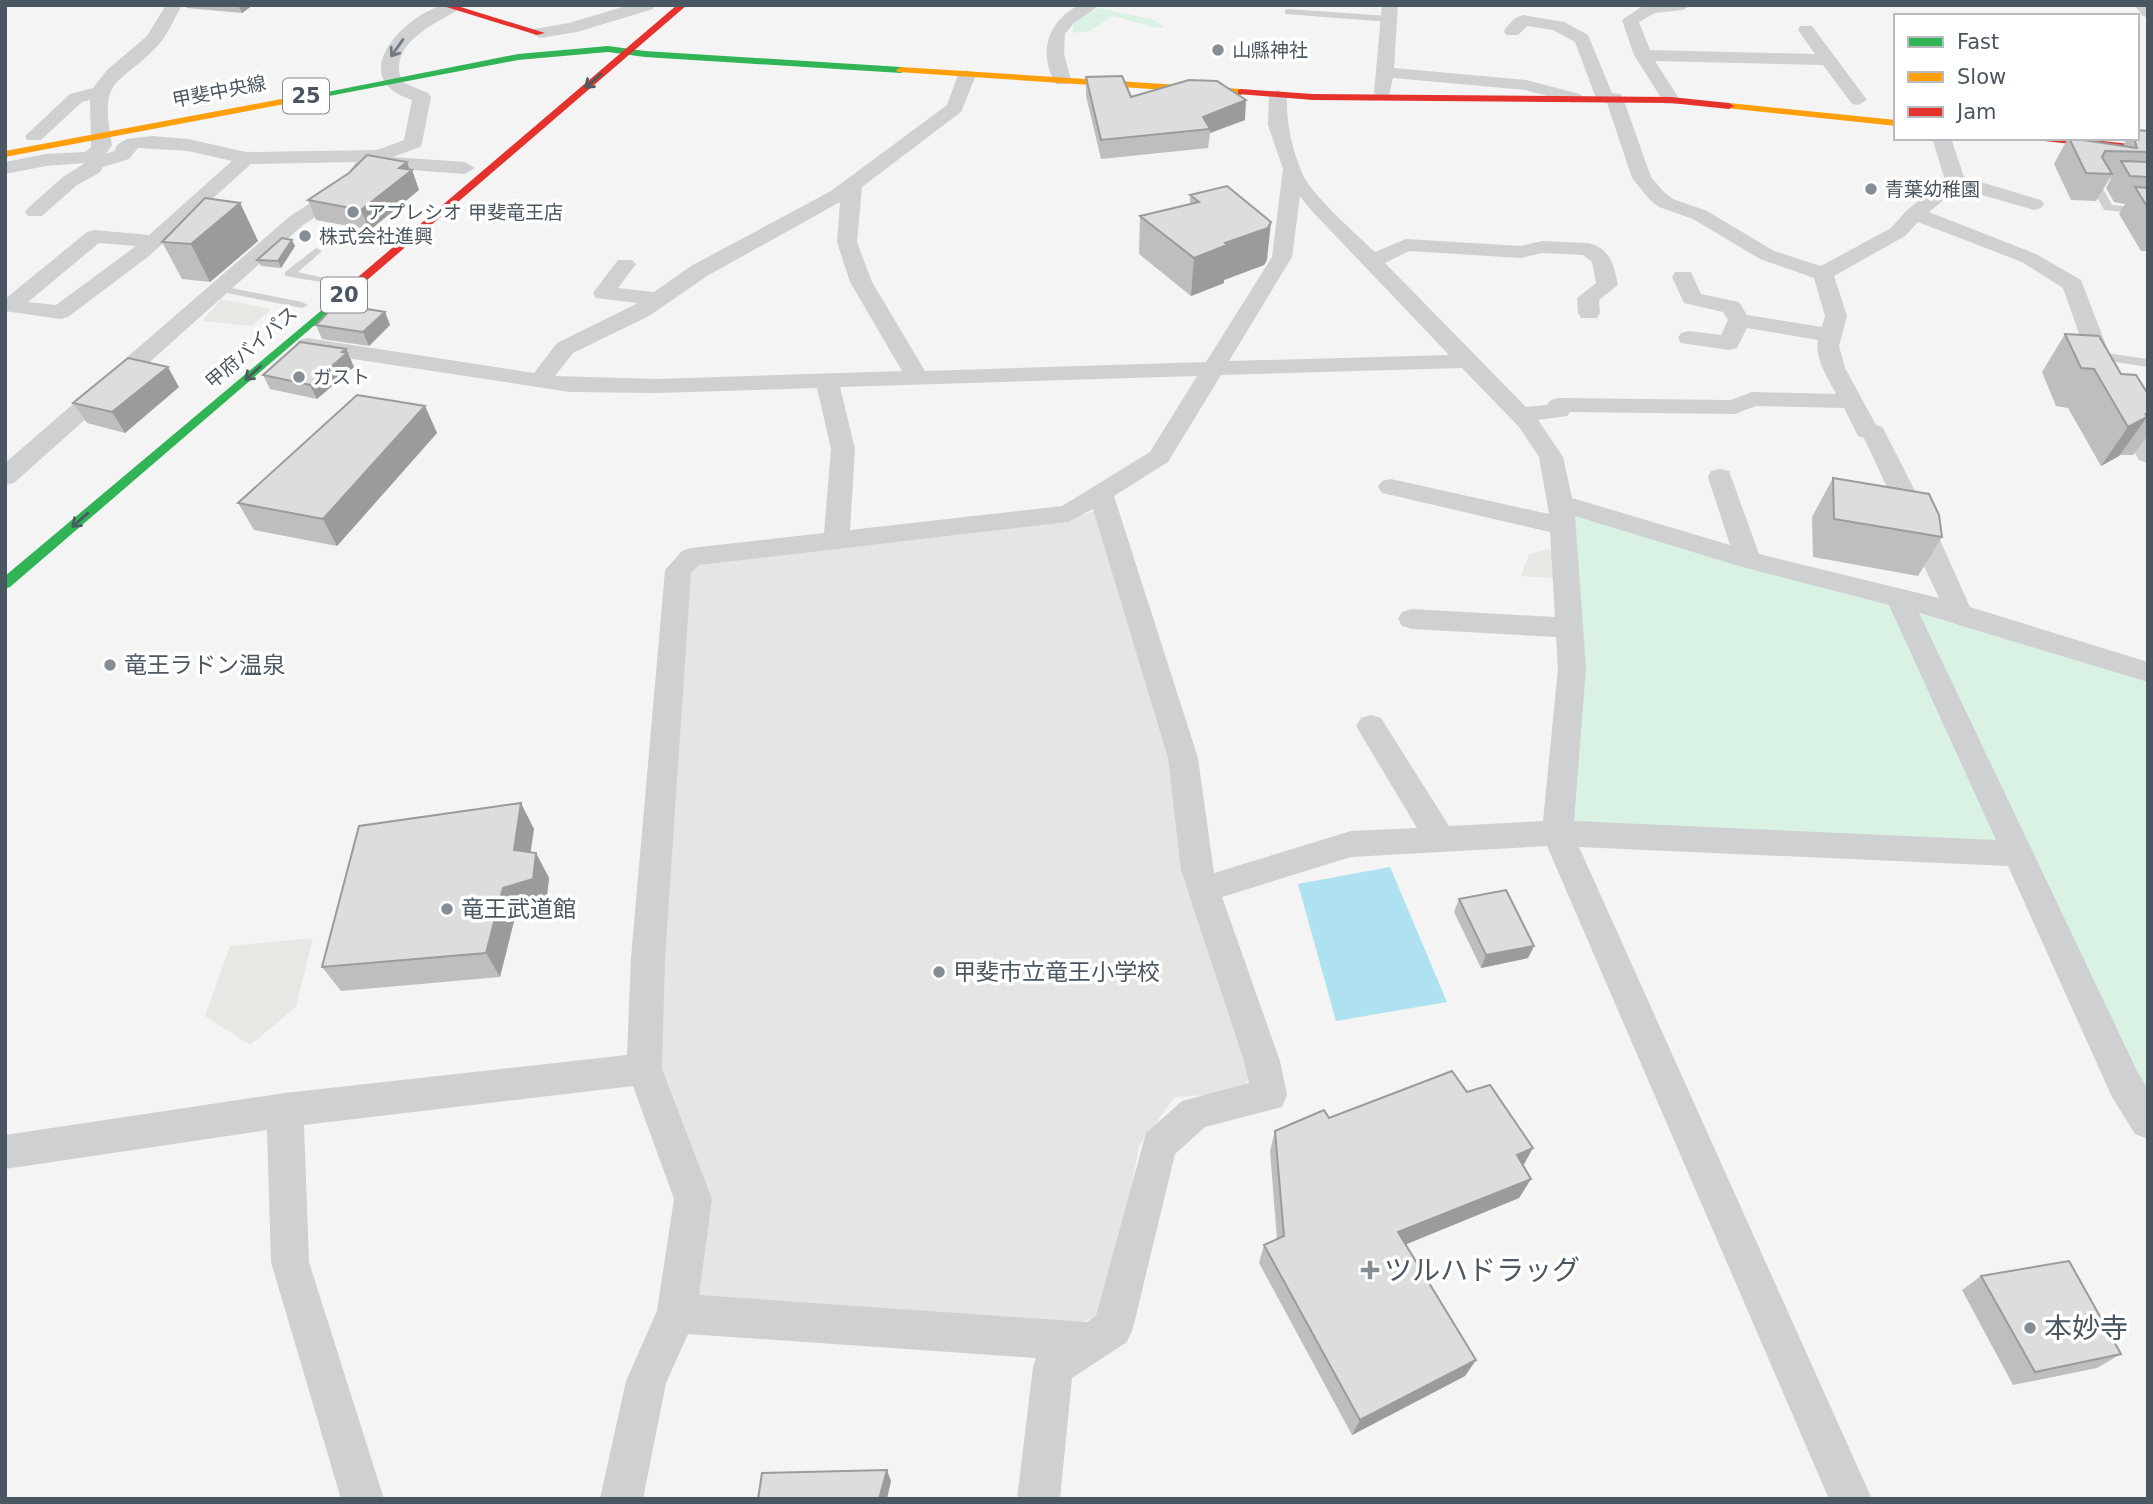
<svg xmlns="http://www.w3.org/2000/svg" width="2153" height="1504" viewBox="0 0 2153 1504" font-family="'DejaVu Sans','Noto Sans JP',sans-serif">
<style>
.commercial{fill:#e8e7e3}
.education{fill:#e6e5e6}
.green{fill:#d9f2e3}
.water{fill:#aee2f0}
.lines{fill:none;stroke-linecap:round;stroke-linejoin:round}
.lane{fill:#ced0d2;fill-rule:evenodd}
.street{fill:#ced0d2;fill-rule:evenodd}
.fast{fill:#30b455;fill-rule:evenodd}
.slow{fill:#ff9f0a;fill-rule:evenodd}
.jam{fill:#e5322d;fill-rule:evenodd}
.wall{fill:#bebebf}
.shaded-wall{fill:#9b9b9b}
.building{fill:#ddddde;stroke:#9b9b9b;stroke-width:2}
.oneway{stroke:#727b83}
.oneway2{stroke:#495b60}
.poi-dot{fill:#868d94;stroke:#fff;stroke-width:2.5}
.labels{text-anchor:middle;stroke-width:7;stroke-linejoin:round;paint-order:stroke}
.far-poi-label{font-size:19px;fill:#4a5661;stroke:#fff;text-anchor:start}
.far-street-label{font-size:19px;fill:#4a5661;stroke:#fff}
.shield{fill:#fff;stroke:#808990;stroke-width:2}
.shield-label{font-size:21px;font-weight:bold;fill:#4a5661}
.poi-label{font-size:23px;fill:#4a5661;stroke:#fff;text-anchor:start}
.near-poi-label{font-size:28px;fill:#4a5661;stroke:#fff;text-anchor:start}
</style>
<rect width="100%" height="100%" fill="#f4f4f4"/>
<path class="commercial" d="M221,299L271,309L252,326L202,321Z
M1552,549L1566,579L1521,576L1529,554Z
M313,938L296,1007L250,1045L205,1016L230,946Z"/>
<path class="education" d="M1098,510L1174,767L1252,1074L1239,1093L1175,1097L1139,1146L1108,1313L1072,1325L692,1305L700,1196L651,1075L691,564L966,534L1070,519Z"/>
<path class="green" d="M1100,8L1154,20L1164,27L1158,28L1113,16L1089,31L1073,33L1074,19Z
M1565,508L1902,609L2012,850L1562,829Z
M1913,612L2148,681V1093Z"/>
<path class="water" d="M1390,867L1447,1002L1336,1021L1298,884Z"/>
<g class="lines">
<path class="lane" d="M1288,9L1389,16L1393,19L1389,22L1285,14V10Z
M2090,180H2104L2105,182L2101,185L2112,205L2148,208V214L2104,210L2089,182Z
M316,248L322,251L320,253L298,272L333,280V284L285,276V272Z
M221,286L302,302L308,305L302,308L217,291V287Z
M2099,352L2148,359V367L2095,359V353Z"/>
<path class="street" d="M166,5H182C175,17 169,32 160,43C120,88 98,72 112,145L106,154L114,151L118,144L127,139L152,136L188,139L246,152L377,150L404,140L412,100C346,79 400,19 440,6C445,4 452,5 457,5L456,11C431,26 387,45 402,82L428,93L431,97L422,143L420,147L393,157L465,162L475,168L465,174L372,167L356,190L303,225L14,483L5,485V463L289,217L342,182L356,162L251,164L149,256L68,317L60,319L5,311V299L87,232L94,230L149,235L232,161L188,151L138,148L129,159L103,167L99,173L77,185L42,216H28L25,212L28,208L63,177L85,163L46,166L5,174V162L46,154L85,152L91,147L90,100L82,102L41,140H27L25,136L70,94L93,88L107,70L147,36ZM99,243L136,246L56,305L28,302Z
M629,5H655L653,9L577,32L540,38L531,33L534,29L569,23Z
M1079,5H1100L1074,23L1065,34L1064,54L1071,80L1068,84H1056C1037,53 1048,21 1079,5Z
M1382,5H1398L1394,68L1526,80L1580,94L1583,98L1574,103L1525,90L1393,78L1389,96H1377L1374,92Z
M1644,5H1691L1683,10L1655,13L1639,22L1650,50L1815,54L1798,30L1800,26H1812L1867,100L1858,105L1852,104L1823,65L1655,61L1680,100L1677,104H1665L1634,55L1622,20Z
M2135,5H2148V17L2142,16Z
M1523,15L1564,22L1588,35L1612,93L1620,94L1623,98L1651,177L1664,192L1673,199L1707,211L1774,251L1821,266L1891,228L1907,210L1945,180L1932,138H1951L1964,177L2041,200L2044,204L2041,208L2034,210L1958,188L1929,212L2036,254L2081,280L2122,387L2148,433V463L2139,460L2136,455L2098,387L2063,288L2022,262L1918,222L1905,236L1834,276L1847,316L1839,346L1845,368L1876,425L1882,427L1885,432L1940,540L1970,607L2148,662V682L1919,613L2138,1073L2148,1089V1139L2135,1134L2112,1097L2008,866L1579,847L1872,1499H1829L1547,846L1351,857L1222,897L1280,1061L1287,1095L1282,1107L1205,1127L1175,1154L1133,1328L1127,1342L1072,1378L1060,1499H1017L1033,1367L1036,1358L688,1334L666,1383L643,1499H600L626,1381L657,1311L674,1199L633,1086L304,1125L309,1262L384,1499H341L271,1262L267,1130L5,1169V1135L285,1093L627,1055L631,958L665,570L682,551L691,548L824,533L831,449L817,388L657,393L570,392L307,352L299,350L296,345L299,340L307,338L534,373L557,343L638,303L596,298L593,293L618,260H632L636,264L618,288L654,292L691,266L831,191L947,105L958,75L967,70L976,75L961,112L862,187L857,242L872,282L925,371L1206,362L1272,257L1283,169L1268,125L1269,95L1278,90L1287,95C1286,124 1292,149 1303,175C1311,194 1358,236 1375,252L1406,239L1521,246L1542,241L1588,243C1610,248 1614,265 1618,285L1599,300L1600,313L1597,318H1581L1578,313L1577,298L1596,283L1592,262L1583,255L1542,253L1521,258L1409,251L1385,263L1526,407L1547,405L1551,400L1559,398L1731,400L1752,392L1836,394C1828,378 1814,358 1818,340L1747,328L1737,348L1729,350L1681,343L1678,338L1681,333L1689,331L1721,335L1728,320L1723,312L1684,303L1672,277L1675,272H1691L1701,294L1739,302L1747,315L1822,327L1825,316L1814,278L1760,259L1693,219L1659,207L1650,200L1632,178L1607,103L1599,102L1596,98L1575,42L1553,30L1527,26L1518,35H1506L1504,31C1508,24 1515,17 1523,15ZM1300,196L1310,209L1449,355L1229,361L1292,257ZM840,202L837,242L850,282L902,371L657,379L555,376L573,353L649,316L707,276ZM1462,368L1519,427L1539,457L1549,514L1391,479L1382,481L1378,487L1382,493L1391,495L1550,532L1555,617L1412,609L1402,612L1398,619L1402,626L1412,629L1556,637L1558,668L1543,821L1449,826L1381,718L1371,715L1361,718L1356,726L1417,828L1351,831L1214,873L1198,758L1114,496L1168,462L1221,375ZM1197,376L1150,452L1062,506L850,530L855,449L840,387ZM1756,406L1844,408L1858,436L1864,438L1939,598L1759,554L1729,471L1720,469L1711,471L1708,477L1730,545L1572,498L1563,457L1538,420L1567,416L1570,412L1735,414ZM1093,509L1168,758L1181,870L1244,1061L1249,1083L1182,1101L1146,1133L1096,1316L1087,1322L699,1295L712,1199L662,1069L665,958L691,573L699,565L1068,522ZM1575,516L1739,566L1889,605L1996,840L1574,821L1586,668Z"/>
<path class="fast" d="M608,46L645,51L901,67L906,70L901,73L645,57L608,52L518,60L287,104L282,101L518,54Z
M341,294L345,295V299L10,587L5,589V576Z"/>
<path class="slow" d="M901,67L1241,89L1246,92L1241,95L898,72L896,70Z
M287,98L292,101L290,103L5,157V151Z
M1729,103L1896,120V126L1726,108L1724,106Z"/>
<path class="jam" d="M440,5H454L545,33L537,35Z
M677,5H687L345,299H337V295Z
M1241,89L1313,94L1671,97L1729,103L1734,106L1729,109L1671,103L1313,100L1238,94V90Z
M2039,138H2075L2148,146V152L2044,141Z"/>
</g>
<path class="wall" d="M186,5H253L242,13L187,8Z
M1086,77L1131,97L1245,120L1210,133L1208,148L1101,159L1086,96Z
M2148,131V251H2141L2119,214L2125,204L2114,202L2106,188L2111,178H2110L2096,201L2071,200L2054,164L2068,138L2123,146L2127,138H2137Z
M410,170H412L419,190L370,230L316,220L308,200Z
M1190,195L1267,260L1264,265L1224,280V283L1191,296L1139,254L1140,216L1190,204Z
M240,203L258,241L210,282L182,279L162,242Z
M295,246L281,268L261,266L257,260Z
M385,312L390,325L369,346L322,339L316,325Z
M2065,334L2121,374L2148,394V435L2133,455H2121L2119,456L2101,466L2068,408L2056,406L2042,372Z
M346,349L354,367L317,399L270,389L263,375Z
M179,387L125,433L87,423L73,403Z
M425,406L437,433L337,546L254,530L238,503Z
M1833,478L1942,537L1918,576L1813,557L1812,517Z
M534,829L530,852L536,853L549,878L546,905L516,913L500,977L341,991L322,967Z
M1459,899L1534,946L1528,958L1481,968L1454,912Z
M1467,1092L1523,1166L1531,1179L1519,1198L1406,1244L1476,1360L1465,1376L1352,1435L1259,1263L1264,1245L1277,1239L1270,1151L1275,1131L1329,1118Z
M1981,1276L2121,1354L2097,1368L2013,1385L1962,1290Z"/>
<path class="shaded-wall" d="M238,5H253L242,13Z
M1246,100L1245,120L1210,133V129L1203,117Z
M407,162L410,171L412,170L419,190L370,230L361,210L399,168Z
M240,203L258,241L210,282L191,244Z
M1271,222L1267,260L1264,265L1224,280V283L1191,296L1194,258Z
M292,240L295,246L281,268L278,261Z
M385,312L390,325L369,346L363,332Z
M346,349L354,367L317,399L310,385Z
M168,367L179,387L125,433L112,412Z
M425,406L437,433L337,546L323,519Z
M2147,417L2119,456L2101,466L2128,427Z
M521,803L534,829L527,876L514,850Z
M536,853L549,878L546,905L516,913L500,977L486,953L503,888Z
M1534,946L1528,958L1481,968L1486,955Z
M1533,1148L1522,1168L1517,1155Z
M1531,1179L1519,1198L1390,1251L1398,1232Z
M1476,1360L1465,1376L1352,1435L1360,1420Z
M887,1470L891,1481L887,1499H879Z"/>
<path class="building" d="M1122,76L1131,97L1189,80L1217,81L1246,100L1203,117L1210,129L1101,140L1086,77Z
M2137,130L2148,131V152L2105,151L2102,157L2112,174L2086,173L2069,138L2137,148L2134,138H2137Z
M367,155L407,162L399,168L412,170L361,210L308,200L349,173Z
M2121,161L2148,162V177L2130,176Z
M1227,186L1271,222L1268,228L1225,243L1227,245L1194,258L1140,216L1199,202L1190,195Z
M2135,187L2148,188V208Z
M205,198L240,203L191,244L162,242Z
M282,238L292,240L278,261L257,260Z
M336,304L385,312L363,332L316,325Z
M2065,334L2099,336L2121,374L2136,375L2148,394V416L2146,415L2147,417L2128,427L2094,369L2081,368Z
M300,342L346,349L342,352L347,353L310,385L263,375Z
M128,358L168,367L112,412L73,403Z
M357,395L425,406L323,519L238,503Z
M1833,478L1929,494L1939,515L1942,537L1834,519Z
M521,803L514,850L536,853L533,879L503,888L486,953L322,967L359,826Z
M1506,890L1534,946L1486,955L1459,899Z
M1452,1071L1467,1092L1490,1085L1533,1148L1517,1155L1531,1179L1398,1232L1476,1360L1360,1420L1264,1245L1284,1236L1275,1131L1324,1110L1329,1118Z
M2069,1261L2121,1354L2035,1372L1981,1276Z
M887,1470L879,1499H758L762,1473Z"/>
<defs><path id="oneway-shaft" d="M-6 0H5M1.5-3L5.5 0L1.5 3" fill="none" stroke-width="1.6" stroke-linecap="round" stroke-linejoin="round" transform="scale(1.75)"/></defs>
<use class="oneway" href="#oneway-shaft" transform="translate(397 48) rotate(125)"/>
<g class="oneway2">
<use href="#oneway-shaft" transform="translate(593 81) rotate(139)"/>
<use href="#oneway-shaft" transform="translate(253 373) rotate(139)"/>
<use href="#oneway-shaft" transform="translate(80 520) rotate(139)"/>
</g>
<g class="poi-dot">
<circle cx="1218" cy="50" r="7"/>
<circle cx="1871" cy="189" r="7"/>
<circle cx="353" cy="212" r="7"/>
<circle cx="305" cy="236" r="7"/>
<circle cx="299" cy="377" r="7"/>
<circle cx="110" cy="665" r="7"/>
<circle cx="447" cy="909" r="7"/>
<circle cx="939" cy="972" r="7"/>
<path d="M1366.5 1259.5h7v7h7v7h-7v7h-7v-7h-7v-7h7z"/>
<circle cx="2030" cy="1328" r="7"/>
</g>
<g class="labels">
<g class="far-poi-label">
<text x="1232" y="57">山縣神社</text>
<text x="1885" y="196">青葉幼稚園</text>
<text x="367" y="219">アプレシオ 甲斐竜王店</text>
<text x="319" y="243">株式会社進興</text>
<text x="313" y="384">ガスト</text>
</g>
<g class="far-street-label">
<text transform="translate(219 91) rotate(-11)" y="7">甲斐中央線</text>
<text transform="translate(251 347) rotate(-41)" y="7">甲府バイパス</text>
</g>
<g class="shield">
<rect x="283" y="78.5" width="46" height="35" rx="5"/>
<rect x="321" y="277.5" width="46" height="35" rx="5"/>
</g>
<g class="shield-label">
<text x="306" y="103">25</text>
<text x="344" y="302">20</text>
</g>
<g class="poi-label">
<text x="124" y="673">竜王ラドン温泉</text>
<text x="461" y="917">竜王武道館</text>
<text x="953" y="980">甲斐市立竜王小学校</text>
</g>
<g class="near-poi-label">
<text x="1384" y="1280">ツルハドラッグ</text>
<text x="2044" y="1338">本妙寺</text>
</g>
</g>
<rect width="2153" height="1504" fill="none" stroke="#4a5661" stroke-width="14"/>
<rect x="1894" y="14" width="245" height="126" fill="#ffffff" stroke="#b7bbc0" stroke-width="2"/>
<rect x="1908" y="37" width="35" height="10" fill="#30b455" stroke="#b7bbc0" stroke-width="2"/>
<text x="1957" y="49" font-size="21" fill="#4a5661">Fast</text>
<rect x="1908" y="72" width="35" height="10" fill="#ff9f0a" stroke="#b7bbc0" stroke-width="2"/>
<text x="1957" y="84" font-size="21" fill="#4a5661">Slow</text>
<rect x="1908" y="107" width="35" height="10" fill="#e5322d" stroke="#b7bbc0" stroke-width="2"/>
<text x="1957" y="119" font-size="21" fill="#4a5661">Jam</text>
</svg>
